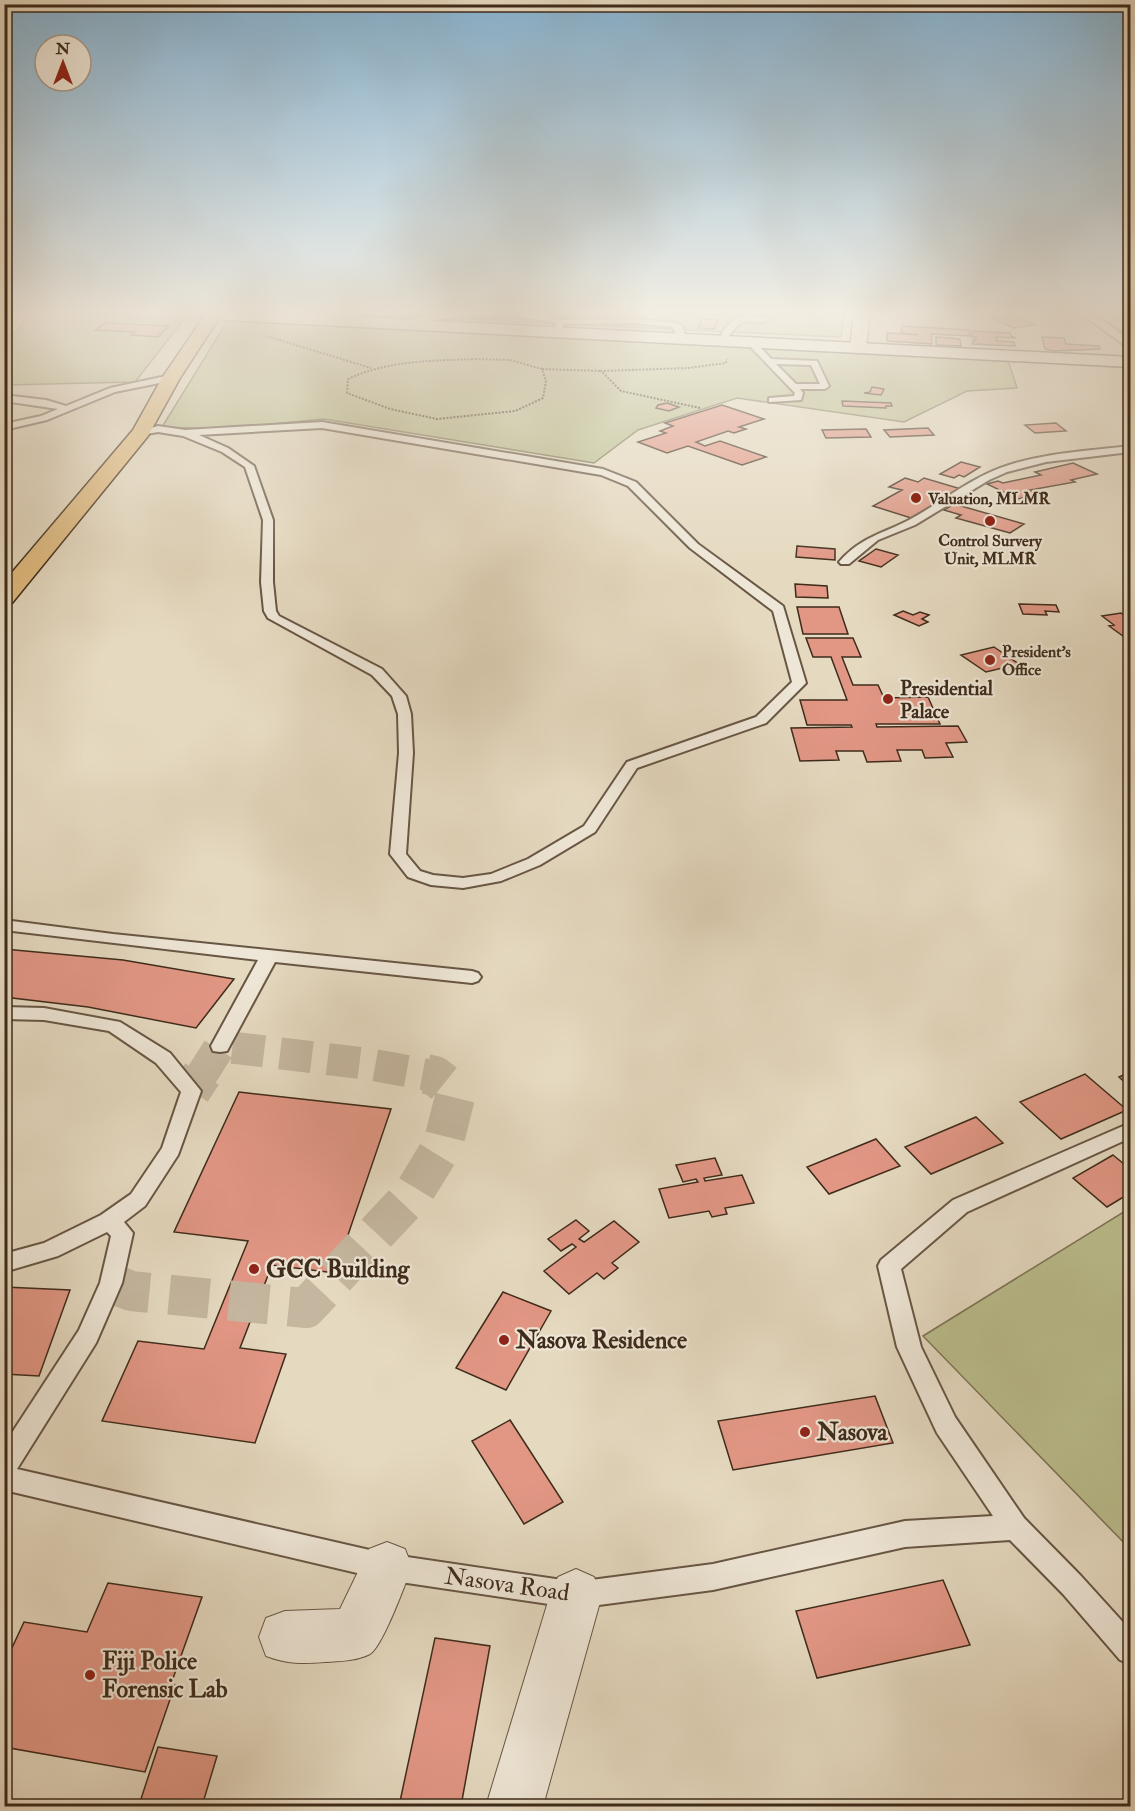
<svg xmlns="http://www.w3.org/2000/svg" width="1135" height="1811" viewBox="0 0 1135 1811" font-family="'IM FELL Double Pica',serif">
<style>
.green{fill:#bbbe8e;stroke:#7c7454;stroke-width:1.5}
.building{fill:#e29785;stroke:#3e2b1a;stroke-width:1.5}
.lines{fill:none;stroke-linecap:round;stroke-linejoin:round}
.minor-tunnel-far1{stroke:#c4b69f;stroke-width:32;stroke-dasharray:32 16;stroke-linecap:butt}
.minor-tunnel{stroke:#c4b69f;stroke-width:40;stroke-dasharray:40 20;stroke-linecap:butt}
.service-casing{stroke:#685644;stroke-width:4}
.minor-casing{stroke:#685644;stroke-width:2}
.tertiary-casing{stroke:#685644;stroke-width:3}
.secondary-casing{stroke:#3e2b1a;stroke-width:3}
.primary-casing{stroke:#3e2b1a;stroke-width:3}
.path{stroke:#3e2b1a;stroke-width:2;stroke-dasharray:2 1.5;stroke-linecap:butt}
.service{fill:#eee6d6;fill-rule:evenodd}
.minor{fill:#eee6d6;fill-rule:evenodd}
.tertiary{fill:#eee6d6;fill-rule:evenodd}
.secondary{fill:#eee6d6;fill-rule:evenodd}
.primary{fill:#e2bc80;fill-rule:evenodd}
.poi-dot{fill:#8f2418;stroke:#eee6d6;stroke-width:2}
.labels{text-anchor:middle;stroke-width:4.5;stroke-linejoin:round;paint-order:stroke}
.far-poi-label{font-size:16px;font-weight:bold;fill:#3e2b1a;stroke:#eee6d6;text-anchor:start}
.poi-label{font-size:20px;font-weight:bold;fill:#3e2b1a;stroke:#eee6d6;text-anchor:start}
.near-poi-label{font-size:24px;font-weight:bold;fill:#3e2b1a;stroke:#eee6d6;text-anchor:start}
.near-street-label{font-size:24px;fill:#3e2b1a;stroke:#eee6d6}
</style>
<rect width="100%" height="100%" fill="#e5d9c0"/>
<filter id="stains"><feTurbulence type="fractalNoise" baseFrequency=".00333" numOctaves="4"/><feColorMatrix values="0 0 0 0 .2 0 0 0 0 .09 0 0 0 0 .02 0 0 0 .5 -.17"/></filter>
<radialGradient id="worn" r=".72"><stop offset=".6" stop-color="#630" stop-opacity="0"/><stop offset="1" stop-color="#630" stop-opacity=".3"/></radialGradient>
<path class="green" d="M32,315L185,318L135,382L5,385V341Z
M369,315H844L841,337Z
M227,318L1007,357L1017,388L967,391L904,422L737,398L638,430L594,463L324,419L219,429L162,427L222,330Z
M1130,1208V1549L923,1336Z"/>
<path class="building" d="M469,315H502V319H468Z
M1014,316L1035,325L1014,328L992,318Z
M702,319L718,320L714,329L698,328Z
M106,323L169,326L158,337L131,335L135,332L95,330Z
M902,326L969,330L970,336L931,334L932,344L887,341V333L919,335L901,333Z
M972,331L1010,333L1011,336L1016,338L996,337L997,341L1014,342L1015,346L973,344V340H976V337H972Z
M936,337L960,339L961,346L936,345Z
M1042,337L1064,338L1066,344L1099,346L1100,349L1053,351L1045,349Z
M872,387L884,389L881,395L864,393L870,392Z
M842,401L891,403L892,406H886V408L843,406Z
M667,403L679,407L669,411L656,408L658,405Z
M722,405L764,419L739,427L746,429L734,433L728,431L696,442L705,446L720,441L766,457L742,465L688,446L667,453L638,442L666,433L660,431L673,426L665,423Z
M1056,423L1066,431L1035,433L1025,425Z
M928,428L934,435L890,437L884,430Z
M866,429L871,437L826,438L822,430Z
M961,462L980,467L964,477L959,475L954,478L940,474Z
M1073,463L1097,474L1071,480L1075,482L1030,490L1039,494L1018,499L987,484L998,481L1003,483L1041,475L1035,472Z
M905,478L918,482L924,478L961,489L911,518L873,506L902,490L889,487Z
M954,504L1024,524L1010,533L956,518L961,515L944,510Z
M797,546L835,549V560L796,557Z
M876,549L898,555L881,567L859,561Z
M795,584L827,586L828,598L796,597Z
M1019,604L1056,605L1059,612L1045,611L1047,615L1023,614Z
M797,607H839L848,634H803Z
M903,611L913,615L920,612L929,615L922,619L928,622L919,626L894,615Z
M1121,613L1130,620V641L1109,626L1114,625L1102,616Z
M806,638H853L861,657H842L853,685H878L884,698L928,697L940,724H876L877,727L958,726L967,742L946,743L953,757L925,758L922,750H897L901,761L867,762L863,751H836L839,760L800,761L791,728L852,727L851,725H807L800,700H847L831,657H813Z
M994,647L1019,664L986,672L961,655Z
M4,949L123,960L234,979L196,1028L88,1007L4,997Z
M1130,1072V1087L1119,1077Z
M1085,1074L1127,1110L1061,1139L1020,1102Z
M239,1092L391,1109L335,1273L272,1265L240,1348L286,1354L255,1443L102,1421L138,1341L204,1349L248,1241L174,1232Z
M976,1117L1003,1143L931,1174L905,1147Z
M876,1139L900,1166L829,1194L807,1167Z
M1113,1155L1130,1169V1193L1107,1207L1073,1178Z
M715,1158L722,1175L704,1178L705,1181L742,1175L754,1203L725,1208L727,1214L712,1217L709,1211L669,1218L659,1189L698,1182L696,1179L683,1182L676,1165Z
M576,1220L589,1231L579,1239L584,1242L614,1221L639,1242L612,1263L618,1268L604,1279L597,1273L569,1294L544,1271L576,1247L572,1244L561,1251L548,1239Z
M4,1287L70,1290L39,1376L4,1374Z
M503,1292L551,1311L506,1390L456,1368Z
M875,1396L893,1443L733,1470L718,1421Z
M510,1420L563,1502L524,1524L472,1441Z
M943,1580L970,1645L817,1678L796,1611Z
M108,1583L202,1597L171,1684L175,1685L145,1772L4,1747V1665L24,1622L87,1632Z
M435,1638L490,1646L461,1806H399Z
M158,1747L217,1756L202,1806L139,1805Z"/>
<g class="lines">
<path class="minor-tunnel-far1" d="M201,1076L220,1046L368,1064L434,1076"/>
<path class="minor-tunnel" d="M191,1091L202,1074
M111,1283L131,1291L306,1308L413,1194L443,1145L456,1093L435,1076L426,1074"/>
<g class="service-casing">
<path id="service" d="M436,315H542L563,320L634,319L678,323L683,327L685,337L678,339L673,327L634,323L564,324L560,333H557L553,331L557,322C508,314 453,313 406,326L402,324L416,318Z
M1083,315C1100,315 1119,330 1130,343V349Z
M750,316L770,319C750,330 747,307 726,341H720C722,326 735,317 750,316Z
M746,338H752L771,359L817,361L829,386L825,389H800L803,393L801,400L769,402V398L794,396L795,393L746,342ZM776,364L811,365L820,384H796Z
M171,375L175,378L174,380L115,392L47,420L4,430V424L41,416L58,409L4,401V395L46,400L66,406L110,388Z
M322,422L603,469L636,482L698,544L783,606L806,683L766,723L637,768L595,832L540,865L501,881L463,888L431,885L408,877L390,854L399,753L398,714L392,696L372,675L268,618L264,611L261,582L263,520L245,467L222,452L183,436L158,432L141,435L136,432L158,426L185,430ZM322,428L601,475L628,486L690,548L773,611L792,682L756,717L627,762L584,826L528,859L491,874L463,878L433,875L420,871L406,854L413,753L411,714L406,696L382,669L279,616L276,611L273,582V520L254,466L228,448L199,435Z
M1130,446V452L1046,462L1007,472L989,480L915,525L878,540L849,564H841L839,562C861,537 882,534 909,520C939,504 968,480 1000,468C1041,453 1087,451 1130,446Z
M4,920L113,934L472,971L478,973L481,977L478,981L472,983L275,962L227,1051L220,1052L213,1051L211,1046L258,960L4,930Z
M4,1007L44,1008L120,1022L170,1053L201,1091L178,1155L145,1206L124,1222L133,1233L122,1283L96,1343L17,1469L387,1554L576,1582L713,1564L905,1521L993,1516L937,1433L897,1347L878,1266L881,1260L953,1200L1130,1123V1138L967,1212L901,1269L921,1347L955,1417L1024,1518L1081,1576L1130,1630V1664L1120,1660L1063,1594L1010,1540L905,1547L713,1590L576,1608L387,1580L4,1490V1445L79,1330L100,1283L111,1236L107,1232L58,1256L4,1272V1254L44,1243L101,1215L131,1194L162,1148L181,1092L156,1063L109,1031L44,1020L4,1019Z"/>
</g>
<g class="minor-casing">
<path id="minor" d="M387,1542L405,1549L412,1567C405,1584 383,1646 370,1654C356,1661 341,1661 325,1662C303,1664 287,1664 266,1656L259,1637L266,1618L285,1611L340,1609L369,1549Z
M576,1569L594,1577L602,1595L543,1806H486L550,1595L558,1577Z"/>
</g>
<g class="tertiary-casing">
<path id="tertiary" d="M854,315H870L866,347L858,352L850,347Z"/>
</g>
<g class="secondary-casing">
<path id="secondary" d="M217,315H321L1130,357V367L225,320Z"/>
</g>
<g class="primary-casing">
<path id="primary" d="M205,315H221L180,378L148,436L12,603L4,605V582L133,430L162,378Z"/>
</g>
<path class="path" d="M266,336L371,368
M475,359L510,360L542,369L546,381L543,398L515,411L437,419L390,409L347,393L348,379C389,360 431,361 475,359Z
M542,369L601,371
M700,408L621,391L601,371L688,368L726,363L727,359"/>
<use href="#service" class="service"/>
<use href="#minor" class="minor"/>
<use href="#tertiary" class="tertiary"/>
<use href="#secondary" class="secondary"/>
<use href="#primary" class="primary"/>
</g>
<linearGradient id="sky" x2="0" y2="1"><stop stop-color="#88b6d6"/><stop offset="0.55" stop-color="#f3eee3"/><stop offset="1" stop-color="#f3eee3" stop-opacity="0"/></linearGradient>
<rect width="1135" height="569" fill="url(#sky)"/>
<g class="poi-dot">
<circle cx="916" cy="498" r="6"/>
<circle cx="990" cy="521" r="6"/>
<circle cx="990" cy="660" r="6"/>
<circle cx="888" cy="699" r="6"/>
<circle cx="254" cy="1269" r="6"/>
<circle cx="504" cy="1340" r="6"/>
<circle cx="805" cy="1432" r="6"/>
<circle cx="90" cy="1675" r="6"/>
</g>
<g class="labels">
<g class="far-poi-label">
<text x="928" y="504">Valuation, MLMR</text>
<text x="990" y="546" text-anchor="middle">Control Survery<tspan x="990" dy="18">Unit, MLMR</tspan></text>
<text x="1002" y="657">President's<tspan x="1002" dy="18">Office</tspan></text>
</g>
<g class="poi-label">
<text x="900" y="695">Presidential<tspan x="900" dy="23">Palace</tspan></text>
</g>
<g class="near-poi-label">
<text x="266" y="1277">GCC Building</text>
<text x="516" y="1348">Nasova Residence</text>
<text x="817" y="1440">Nasova</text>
<text x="102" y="1669">Fiji Police<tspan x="102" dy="28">Forensic Lab</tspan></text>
</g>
<g class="near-street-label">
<text transform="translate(507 1584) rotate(8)" y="8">Nasova Road</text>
</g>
</g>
<rect width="1135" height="1811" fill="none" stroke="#e5d9c0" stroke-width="24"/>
<rect x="6" y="6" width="1123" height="1799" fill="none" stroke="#3e2b1a" stroke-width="3"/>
<rect x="12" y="12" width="1111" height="1787" fill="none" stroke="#3e2b1a" stroke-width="1.5"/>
<g transform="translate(63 63)"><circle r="28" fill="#eee6d6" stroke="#a89b8b" stroke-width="1.5"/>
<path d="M0-4.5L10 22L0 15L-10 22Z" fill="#8f2418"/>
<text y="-9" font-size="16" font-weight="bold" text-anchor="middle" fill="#3e2b1a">N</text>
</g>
<rect width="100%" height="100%" filter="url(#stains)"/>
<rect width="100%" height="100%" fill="url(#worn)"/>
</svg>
